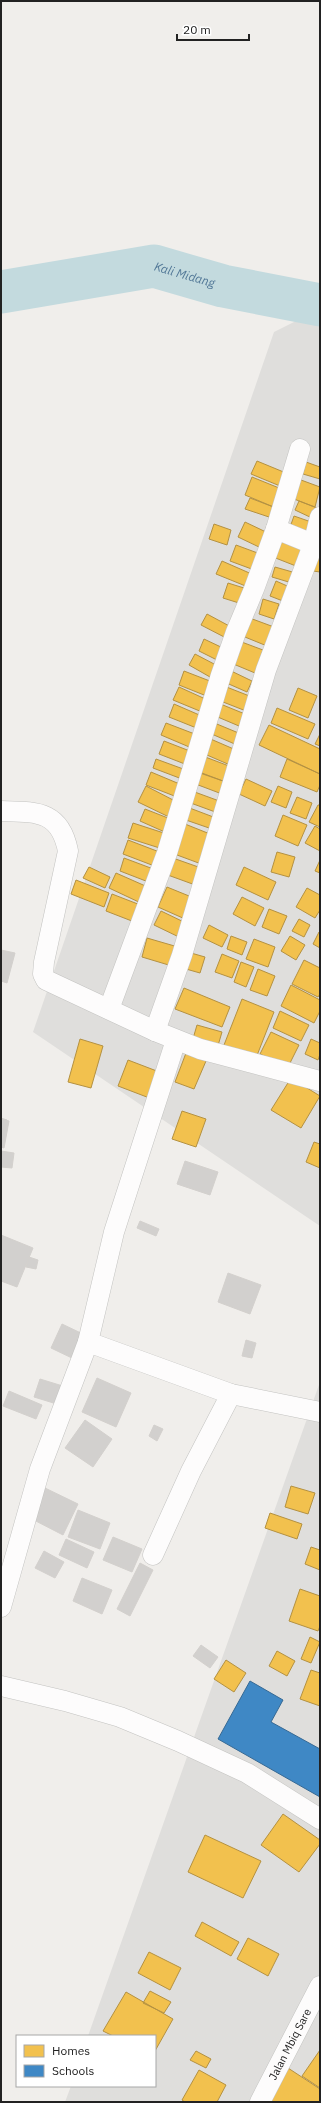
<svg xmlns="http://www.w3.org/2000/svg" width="321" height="2103" viewBox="0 0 321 2103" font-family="'IBM Plex Sans',sans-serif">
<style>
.residential{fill:#dfdedc}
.homes{fill:#f2c14e;stroke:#b49141}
.schools{fill:#3f88c5;stroke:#366994}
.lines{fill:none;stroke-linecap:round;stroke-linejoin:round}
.river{stroke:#c3dade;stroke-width:43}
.building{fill:#d2d0ce;stroke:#d3d0cd}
.minor-casing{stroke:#c3c3c1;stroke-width:21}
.minor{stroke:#fdfcfc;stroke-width:20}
.labels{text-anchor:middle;stroke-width:4;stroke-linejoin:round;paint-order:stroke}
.street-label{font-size:11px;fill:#222;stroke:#fff}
.water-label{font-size:12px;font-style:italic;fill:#527897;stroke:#fff}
</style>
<rect width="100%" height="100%" fill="#f0eeeb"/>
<path class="residential" d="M320,309V1226L33,1032L274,332Z
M320,1382V2102H65L71,2086H155V2036H88Z"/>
<path class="homes" d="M257,461L286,473L280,486L251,474Z
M306,462L320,467V479L303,474Z
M252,477L284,490L276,508L245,495Z
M301,480L320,487L315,507L294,499Z
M250,498L276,508L272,518L245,509Z
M299,501L317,508L312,518L295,510Z
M294,516L317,524L312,538L289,530Z
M245,522L266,532L259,547L238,537Z
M214,524L231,530L227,545L209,539Z
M281,537L308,548L301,568L273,557Z
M236,545L263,555L257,571L230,561Z
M320,553V572L313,571Z
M222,561L254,575L248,587L216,574Z
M275,567L296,573L292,583L272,577Z
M276,581L294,589L288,603L270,596Z
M228,583L244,588L239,603L223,598Z
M263,599L279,604L274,619L259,614Z
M207,614L233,628L228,639L201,625Z
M247,617L274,627L267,646L240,635Z
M204,639L223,648L217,660L199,651Z
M239,641L263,650L255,673L231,663Z
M195,654L216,665L210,677L189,665Z
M227,669L252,681L247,692L222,681Z
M184,671L215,683L209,697L179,685Z
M224,686L252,697L246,711L218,700Z
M179,687L212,702L207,714L173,700Z
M298,688L317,696L308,718L289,710Z
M218,703L245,714L239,726L213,715Z
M174,704L204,717L199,729L169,717Z
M277,708L315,724L308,739L271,723Z
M212,722L241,734L237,745L207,732Z
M166,723L200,736L194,749L161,735Z
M269,725L320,749V774L259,745Z
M320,734V746L315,744Z
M206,737L236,750L230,765L200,752Z
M164,741L195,753L190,766L159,754Z
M200,755L229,766L223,781L194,770Z
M156,759L186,770L182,779L153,768Z
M287,759L320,774V785L317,792L280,777Z
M151,772L182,785L177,797L146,785Z
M197,772L226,782L222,794L193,783Z
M246,779L272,791L265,806L239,794Z
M146,786L177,802L169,817L138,802Z
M278,786L292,792L286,808L271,802Z
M192,791L222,802L218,813L188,802Z
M297,797L312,803L306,819L290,813Z
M318,805H320V827L309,822Z
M187,807L216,818L212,829L183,819Z
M145,809L173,820L167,833L140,821Z
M283,815L307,825L298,846L275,836Z
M180,822L215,836L204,865L169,852Z
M133,823L170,835L166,850L128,838Z
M315,826L320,829V851L305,843Z
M128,840L162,853L157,867L123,854Z
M277,852L295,857L289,877L271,872Z
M170,857L204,869L198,886L165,874Z
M124,858L156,870L151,883L120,871Z
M320,860V873L315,871Z
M89,867L110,877L105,888L83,878Z
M244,867L276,882L268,900L236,885Z
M116,873L150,888L143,904L109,888Z
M76,880L109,893L104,907L71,894Z
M167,887L194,898L185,919L158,907Z
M307,888L320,895V910L315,918L296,907Z
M112,894L143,906L137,923L106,911Z
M242,897L264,908L255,926L233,914Z
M269,909L287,916L279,934L262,927Z
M161,911L188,924L181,938L154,925Z
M299,919L310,925L304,937L292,931Z
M209,925L228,935L222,947L203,938Z
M319,932H320V948L313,944Z
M231,936L247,942L242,955L227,949Z
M290,936L305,945L296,960L281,951Z
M147,938L178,947L172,966L142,957Z
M254,939L275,947L268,967L246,959Z
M191,953L205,957L200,973L186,969Z
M222,954L239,961L232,978L215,972Z
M304,960L320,968V994L318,997L292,984Z
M241,962L254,967L246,987L234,982Z
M258,969L275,976L267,996L250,990Z
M291,985L320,1000V1011L314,1023L281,1006Z
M184,988L230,1007L222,1027L175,1009Z
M242,999L274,1012L256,1058L224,1045Z
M280,1011L309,1025L301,1041L273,1028Z
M197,1025L222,1032L217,1049L192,1042Z
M271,1032L299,1045L288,1067L260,1054Z
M80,1039L103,1046L91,1088L68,1082Z
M311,1039L320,1043V1054L318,1060L305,1054Z
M186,1053L206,1061L194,1089L175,1082Z
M128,1060L162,1073L152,1099L118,1086Z
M291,1078L320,1096L301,1128L271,1110Z
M182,1111L206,1119L196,1147L172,1139Z
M314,1142L320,1144V1168L306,1162Z
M291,1486L315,1493L308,1514L285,1507Z
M270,1513L302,1524L297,1539L265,1528Z
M311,1547L320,1550V1570L305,1564Z
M300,1589L320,1596V1626L318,1631L289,1621Z
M310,1637L320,1642L311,1663L301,1659Z
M277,1651L295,1661L287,1676L269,1666Z
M226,1660L246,1673L234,1692L214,1679Z
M311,1670L320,1673V1706L300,1699Z
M283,1814L320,1840V1844L299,1872L261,1845Z
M205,1835L261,1861L243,1898L188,1872Z
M202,1922L239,1942L231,1956L195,1936Z
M248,1938L279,1954L268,1976L237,1959Z
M149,1952L181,1968L170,1990L138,1973Z
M150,1991L171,2002L164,2013L143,2003Z
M126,1992L173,2019L155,2051V2036H113L103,2031Z
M320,2050V2088L302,2076Z
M196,2051L211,2059L206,2068L190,2060Z
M288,2068L320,2089V2102H270Z
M199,2070L226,2085L217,2102H185L182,2100Z"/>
<path class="schools" d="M250,1681L283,1700L271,1722L320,1749V1797L218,1739Z"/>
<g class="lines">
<path class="river" id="s1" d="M1,292L154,266L223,286L320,305"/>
</g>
<path class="building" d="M1,950L15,953L7,983L1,981Z
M1,1118L7,1120L1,1139Z
M1,1119L9,1121L4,1148L1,1147Z
M1,1151L14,1153L12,1168L1,1167Z
M185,1161L218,1172L210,1195L177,1184Z
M140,1221L159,1229L156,1236L137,1228Z
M1,1235L33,1248L17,1287L1,1281Z
M29,1257L38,1260L36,1269L26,1267Z
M228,1273L261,1285L250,1314L218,1302Z
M62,1324L85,1335L74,1359L51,1348Z
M246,1340L256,1343L252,1358L242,1356Z
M97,1378L131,1393L116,1427L82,1412Z
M40,1379L66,1387L60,1405L34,1397Z
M9,1391L42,1405L36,1419L3,1406Z
M85,1420L112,1439L93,1467L65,1448Z
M154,1425L163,1429L157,1441L149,1436Z
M45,1488L78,1504L63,1535L30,1518Z
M78,1510L110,1523L100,1549L68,1537Z
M113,1537L142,1549L132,1572L103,1560Z
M66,1539L94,1552L87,1568L59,1555Z
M44,1551L64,1562L55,1578L35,1568Z
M140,1563L153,1570L130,1616L117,1609Z
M82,1578L112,1590L102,1614L73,1601Z
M201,1645L218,1657L210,1668L193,1656Z"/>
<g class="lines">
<g class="minor-casing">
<g id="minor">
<path d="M276,529L320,547"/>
<path d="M1,811C36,812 60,810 68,851L44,962L43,974L46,980L155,1031L200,1049L320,1081"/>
<path d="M109,1009L167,853L221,675L236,632L254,589L276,529L300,449"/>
<path d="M155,1031L182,955L266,670L313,545L320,517"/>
<path d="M176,1040L114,1232L88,1342L231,1394L320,1412"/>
<path d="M153,1555L191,1471L231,1394"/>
<path d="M1,1607L40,1469L88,1342"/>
<path d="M1,1686L65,1701L120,1717L178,1741L247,1773L320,1819"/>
<path id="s2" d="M260,2102L320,1986"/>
</g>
</g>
<use href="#minor" class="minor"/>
</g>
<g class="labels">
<g class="street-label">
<text dy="4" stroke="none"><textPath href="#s2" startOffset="65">Jalan Mbiq Sare</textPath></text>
</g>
<g class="water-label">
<text dy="4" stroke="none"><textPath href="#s1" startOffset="187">Kali Midang</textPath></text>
</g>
</g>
<rect width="321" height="2103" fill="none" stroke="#222222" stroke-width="4"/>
<rect x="16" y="2035" width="140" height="52" fill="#ffffff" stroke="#a7a7a7"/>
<rect x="24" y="2045" width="20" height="12" fill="#f2c14e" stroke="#a7a7a7"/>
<text x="52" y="2055" font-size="12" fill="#222222">Homes</text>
<rect x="24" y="2065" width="20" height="12" fill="#3f88c5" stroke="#a7a7a7"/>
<text x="52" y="2075" font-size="12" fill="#222222">Schools</text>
<path d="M177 34v6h72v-6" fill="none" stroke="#222222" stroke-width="2"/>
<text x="183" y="34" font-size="12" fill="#222222" stroke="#ffffff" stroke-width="3" paint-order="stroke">20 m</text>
</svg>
